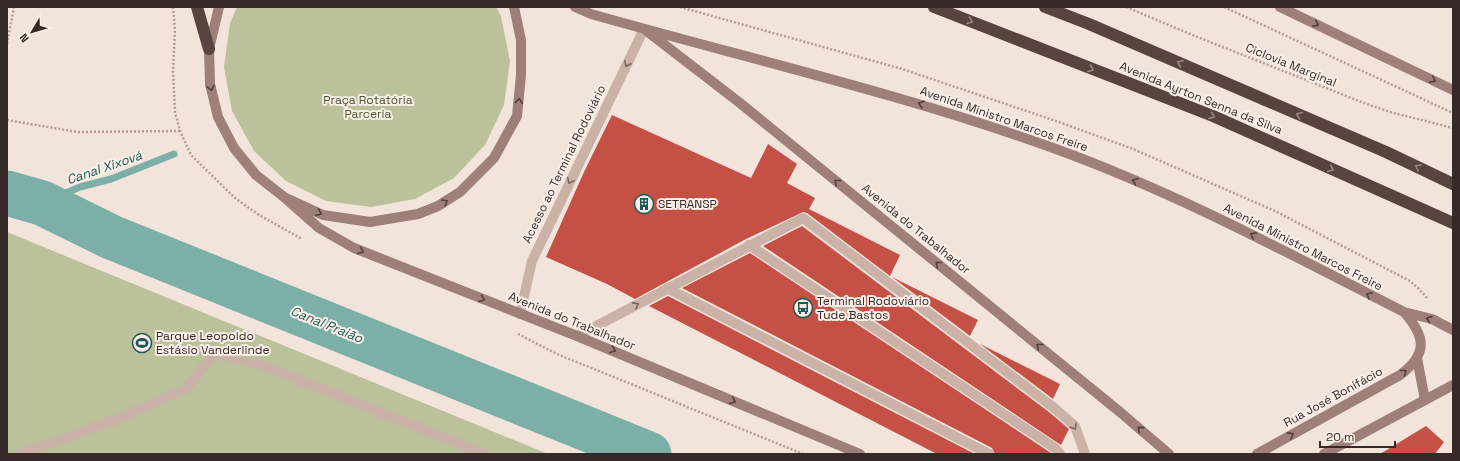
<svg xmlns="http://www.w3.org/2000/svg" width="1460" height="461" viewBox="0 0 1460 461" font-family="'Space Grotesk',sans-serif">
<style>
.green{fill:#bac19b}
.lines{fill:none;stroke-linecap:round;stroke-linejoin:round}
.stream{stroke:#7bafa8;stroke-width:7}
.river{stroke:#7bafa8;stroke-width:45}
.building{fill:#c55046}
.path{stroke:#b69b92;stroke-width:2.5;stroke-dasharray:2 2;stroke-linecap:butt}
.service{stroke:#cab2a7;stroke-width:10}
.secondary{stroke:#9e8079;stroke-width:10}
.motorway{stroke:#57433f;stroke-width:12}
.oneway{stroke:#988883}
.oneway2{stroke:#50403c}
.oneway3{stroke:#796761}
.labels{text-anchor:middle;stroke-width:4;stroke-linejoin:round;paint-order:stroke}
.street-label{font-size:12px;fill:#362a28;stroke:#f9efe8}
.park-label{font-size:12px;fill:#4c552c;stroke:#f9efe8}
.poi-label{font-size:12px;fill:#362a28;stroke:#f9efe8;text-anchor:start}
.water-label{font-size:13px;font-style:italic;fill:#1d5852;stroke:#f9efe8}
</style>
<rect width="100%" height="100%" fill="#f2e4db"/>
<path class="green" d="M237,7H496L501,16L510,61L504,105L485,145L454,178L415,199L371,207L326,201L286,181L254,151L232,111L224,67L230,23Z
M7,232L548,454H7Z"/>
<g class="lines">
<path class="stream" d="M42,203L80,187L111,179L174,154"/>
<path class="river" d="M7,193L42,203L111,237L649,454"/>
</g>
<path class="building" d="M612,115L751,178L768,144L797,164L787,183L815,198L809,209L900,255L890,276L807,213L803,212L746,239L635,299L607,284L546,257L584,172Z
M802,226L1049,412L1069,429L1061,445L763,246Z
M750,253L1051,453L1052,454H995L992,448L682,288Z
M892,277L978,320L970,336Z
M668,296L975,454H937L649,306Z
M980,344L1060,384L1053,399Z
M1426,426L1444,442L1435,454H1380Z"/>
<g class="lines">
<path class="path" d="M173,7L175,30L173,71L175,112L180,131L191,155L235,198L259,215L302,239
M680,7L902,69L1056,121L1133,149L1275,211L1410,281L1418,288L1428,299
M1126,7L1190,34L1364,103L1390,112L1453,128
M1224,7L1453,113
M7,44L14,7
M7,120L77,132L180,131
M518,334L557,354L803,454"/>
<path class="service" d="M749,245L1055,448L1060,454
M667,288L989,454
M520,314L532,261L644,29
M577,336L803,218L1053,407L1075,426L1085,454
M20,454L115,420L185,389L215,354L262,365L484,454"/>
<path class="secondary" d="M219,7L209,49L210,84L218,117L234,148L256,175L284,197L323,215L370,222L418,214L438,206L460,192L494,158L517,116L521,75V40L514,7
M575,7L591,14C746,58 904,94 1056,149C1177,193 1290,254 1404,312L1432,319L1453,330
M1280,7L1453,90
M648,32L740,103L1120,412L1169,454
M284,197L319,228L354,248L577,336L860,454
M1417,358L1425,400
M1257,454L1400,375C1428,354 1426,337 1404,312
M1324,454L1453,385"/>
<path class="motorway" d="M197,7L209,49
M934,7L1213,116L1453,223
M1045,7L1089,24L1386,152L1453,184"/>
</g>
<defs><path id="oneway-chevron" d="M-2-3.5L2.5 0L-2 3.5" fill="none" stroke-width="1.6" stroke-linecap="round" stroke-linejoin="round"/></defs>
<g class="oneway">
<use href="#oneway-chevron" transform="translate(970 21) rotate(21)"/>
<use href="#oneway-chevron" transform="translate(1180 63) rotate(-157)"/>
<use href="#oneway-chevron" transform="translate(1091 69) rotate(21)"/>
<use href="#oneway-chevron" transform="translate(1299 115) rotate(-157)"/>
<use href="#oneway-chevron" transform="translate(1212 116) rotate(22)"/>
<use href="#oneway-chevron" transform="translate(1418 167) rotate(-154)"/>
<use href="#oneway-chevron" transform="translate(1331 169) rotate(24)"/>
</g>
<g class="oneway2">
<use href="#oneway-chevron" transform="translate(1316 24) rotate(26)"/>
<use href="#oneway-chevron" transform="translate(1433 80) rotate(26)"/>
<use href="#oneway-chevron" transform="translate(211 88) rotate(78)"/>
<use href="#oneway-chevron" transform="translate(519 101) rotate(-84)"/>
<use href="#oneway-chevron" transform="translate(921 104) rotate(-164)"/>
<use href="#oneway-chevron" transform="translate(1135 181) rotate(-157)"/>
<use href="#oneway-chevron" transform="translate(837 182) rotate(-141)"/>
<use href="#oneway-chevron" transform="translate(445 202) rotate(-31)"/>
<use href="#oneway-chevron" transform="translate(319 213) rotate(22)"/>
<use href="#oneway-chevron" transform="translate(1253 235) rotate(-153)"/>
<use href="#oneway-chevron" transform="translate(361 251) rotate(22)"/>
<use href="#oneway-chevron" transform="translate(938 264) rotate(-141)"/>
<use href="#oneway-chevron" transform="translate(1369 295) rotate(-153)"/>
<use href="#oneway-chevron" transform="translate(482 299) rotate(22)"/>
<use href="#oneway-chevron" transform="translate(1429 319) rotate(-162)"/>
<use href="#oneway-chevron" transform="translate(1039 346) rotate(-141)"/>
<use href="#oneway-chevron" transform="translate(613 350) rotate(22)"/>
<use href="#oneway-chevron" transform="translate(1404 372) rotate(-37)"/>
<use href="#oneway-chevron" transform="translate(733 401) rotate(23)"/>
<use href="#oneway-chevron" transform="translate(1140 429) rotate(-139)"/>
<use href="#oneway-chevron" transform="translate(1291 435) rotate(-29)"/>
</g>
<g class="oneway3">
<use href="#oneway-chevron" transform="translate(627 64) rotate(116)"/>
<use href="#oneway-chevron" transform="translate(570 181) rotate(116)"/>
<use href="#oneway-chevron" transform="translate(636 305) rotate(-28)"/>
<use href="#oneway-chevron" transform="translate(1074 427) rotate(57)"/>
</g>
<defs>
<g id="building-ring" transform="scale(1)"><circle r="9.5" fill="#f9efe8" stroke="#1d5852" stroke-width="1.5"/><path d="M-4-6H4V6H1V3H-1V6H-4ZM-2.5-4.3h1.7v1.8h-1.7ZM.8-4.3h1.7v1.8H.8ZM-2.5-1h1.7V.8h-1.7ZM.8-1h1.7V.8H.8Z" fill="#1d5852"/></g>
<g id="bus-ring" transform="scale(1)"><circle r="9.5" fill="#f9efe8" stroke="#1d5852" stroke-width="1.5"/><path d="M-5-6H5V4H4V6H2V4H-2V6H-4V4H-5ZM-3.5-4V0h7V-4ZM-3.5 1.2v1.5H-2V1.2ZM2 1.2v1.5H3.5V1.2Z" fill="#1d5852"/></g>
<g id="stadium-ring" transform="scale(1)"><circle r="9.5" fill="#f9efe8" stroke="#1d5852" stroke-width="1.5"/><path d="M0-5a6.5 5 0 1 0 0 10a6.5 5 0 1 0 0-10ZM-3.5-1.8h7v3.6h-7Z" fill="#1d5852"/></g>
</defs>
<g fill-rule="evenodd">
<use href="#building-ring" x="644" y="204"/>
<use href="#bus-ring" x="803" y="308"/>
<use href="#stadium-ring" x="142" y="343"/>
</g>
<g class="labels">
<g class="street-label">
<text transform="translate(1291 65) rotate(22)" y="4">Ciclovia Marginal</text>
<text transform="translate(1201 98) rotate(22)" y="4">Avenida Ayrton Senna da Silva</text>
<text transform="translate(1004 119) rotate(19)" y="4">Avenida Ministro Marcos Freire</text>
<text transform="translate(564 164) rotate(-64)" y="4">Acesso ao Terminal Rodoviário</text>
<text transform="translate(916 229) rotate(39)" y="4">Avenida do Trabalhador</text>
<text transform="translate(1303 247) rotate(27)" y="4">Avenida Ministro Marcos Freire</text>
<text transform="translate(572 321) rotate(22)" y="4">Avenida do Trabalhador</text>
<text transform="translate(1333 397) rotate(-29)" y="4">Rua José Bonifácio</text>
</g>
<g class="park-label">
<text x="368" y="104">Praça Rotatória<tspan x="368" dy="14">Parceria</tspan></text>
</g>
<g class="poi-label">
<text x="658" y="208">SETRANSP</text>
<text x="817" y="305">Terminal Rodoviário<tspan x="817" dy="14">Tude Bastos</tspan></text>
<text x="156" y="340">Parque Leopoldo<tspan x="156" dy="14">Estásio Vanderlinde</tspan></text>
</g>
<g class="water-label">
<text transform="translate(104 167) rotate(-19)" y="5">Canal Xixová</text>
<text transform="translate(327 324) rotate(22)" y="5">Canal Praião</text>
</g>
</g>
<rect width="1460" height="461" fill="none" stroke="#362a28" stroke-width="16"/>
<g transform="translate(32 32) rotate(232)" stroke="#f9efe8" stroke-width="3" paint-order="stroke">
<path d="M0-3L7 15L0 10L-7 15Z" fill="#362a28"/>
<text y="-6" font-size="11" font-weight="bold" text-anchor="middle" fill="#362a28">N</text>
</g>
<path d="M1320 441v6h75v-6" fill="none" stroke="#362a28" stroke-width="2"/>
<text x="1326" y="441" font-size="12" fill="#362a28" stroke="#f9efe8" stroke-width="3" paint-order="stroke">20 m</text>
</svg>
